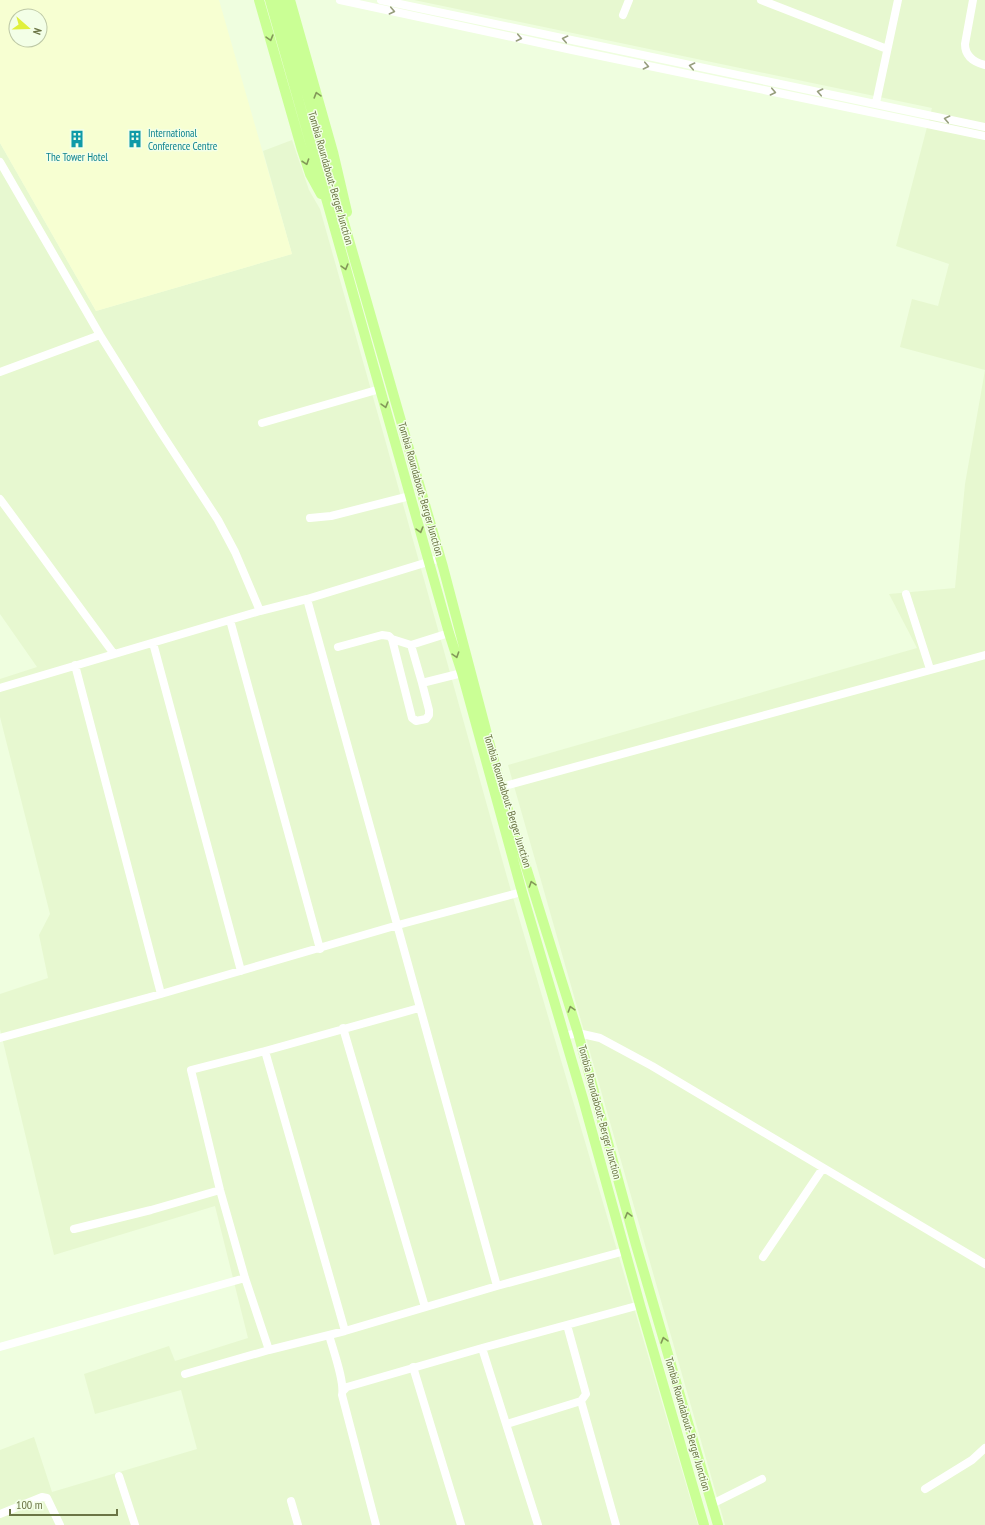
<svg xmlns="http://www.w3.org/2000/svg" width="985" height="1525" viewBox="0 0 985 1525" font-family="'PT Sans Narrow',sans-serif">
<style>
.residential{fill:#e7f8d0}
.commercial{fill:#f7ffd2;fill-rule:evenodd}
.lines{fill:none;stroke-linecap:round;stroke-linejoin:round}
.minor{stroke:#fff;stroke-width:8}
.major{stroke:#caff95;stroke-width:10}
.oneway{stroke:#979e7d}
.oneway2{stroke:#839859}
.labels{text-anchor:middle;stroke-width:3;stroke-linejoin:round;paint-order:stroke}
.culture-label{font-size:11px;fill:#0d838f;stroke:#f3ffe7;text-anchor:start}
.street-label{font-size:11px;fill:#6b7545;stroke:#f3ffe7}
</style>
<rect width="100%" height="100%" fill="#effedf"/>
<path class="residential" d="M414,0H985V370L900,347L912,299L938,306L949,264L896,246L932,108Z
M292,140L309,190L320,209L384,436L507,877L698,1525H0V1450L34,1437L52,1492L197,1449L181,1390L95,1414L84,1374L169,1346L175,1361L248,1338L215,1206L54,1255L0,1029V994L48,978L39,935L50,914L0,717V679L37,667L0,614V143L96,311L292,254L263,151Z
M985,370V1525H725L508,765L917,648L889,594L955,588L965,484Z"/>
<path class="commercial" d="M0,0H219L292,254L96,311L0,143ZM16,16H40V40H16Z"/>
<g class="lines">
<path class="minor" d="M340,0L572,50L985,136
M381,0L985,127
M761,0L887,49
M973,0L965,44C965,56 973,62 985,65
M623,15L629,0
M876,103L898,0
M0,162L100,335L160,431L218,520L235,552L260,611
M0,372L100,335
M262,423L380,389
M0,499L114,654
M310,518L331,516L410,496
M906,594L930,669
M307,599C371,828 433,1057 497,1286
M230,620L320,949
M449,633L411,645L422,683L462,673
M392,639L411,645
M153,643L241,971
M338,647L382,635L389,636L392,639L412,718L416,721L426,719L429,715V710L422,683
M75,665L161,994
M0,688L260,611L307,599L441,558
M501,787L985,655
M343,1028L425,1307
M564,1036L578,1033L600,1038L652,1066L985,1264
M0,1038L161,994L398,925L522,892
M265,1051L345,1331
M74,1229L151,1210L220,1190
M763,1257L823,1168
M329,1335C333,1350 345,1382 342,1395L376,1525
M0,1347L245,1278
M482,1348L538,1525
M269,1350L245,1278L220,1190L191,1070L265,1051L419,1008
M413,1367L461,1525
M185,1374L269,1350L345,1331L497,1286L625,1251
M343,1391L347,1387L482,1348L640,1305
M581,1401L616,1525
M507,1424L581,1401L586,1394L567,1325
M119,1476L135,1525
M925,1489L972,1460L985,1448
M291,1501L298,1525
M712,1504L762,1479
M0,1514L42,1497L47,1498L60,1525"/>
<path class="major" d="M259,0L302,150L310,174L321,194
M270,0L449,633L462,673L522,892L583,1099L640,1305L704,1525
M280,0L443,567L501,787L578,1033L636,1245L718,1525
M290,0L333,152L347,212"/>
</g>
<defs><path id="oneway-chevron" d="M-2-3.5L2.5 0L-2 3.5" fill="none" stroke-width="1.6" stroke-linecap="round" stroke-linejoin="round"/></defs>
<g class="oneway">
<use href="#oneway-chevron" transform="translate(392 11) rotate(12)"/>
<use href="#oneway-chevron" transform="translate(519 38) rotate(12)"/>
<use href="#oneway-chevron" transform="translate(565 39) rotate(-168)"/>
<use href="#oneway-chevron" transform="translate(646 66) rotate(12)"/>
<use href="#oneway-chevron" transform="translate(692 66) rotate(-168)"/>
<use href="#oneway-chevron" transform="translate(773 92) rotate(12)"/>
<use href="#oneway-chevron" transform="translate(820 92) rotate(-168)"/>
<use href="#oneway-chevron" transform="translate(947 119) rotate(-168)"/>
</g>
<g class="oneway2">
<use href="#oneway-chevron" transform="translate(270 38) rotate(74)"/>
<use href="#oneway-chevron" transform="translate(317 95) rotate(-106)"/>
<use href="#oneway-chevron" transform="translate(306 162) rotate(71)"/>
<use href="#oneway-chevron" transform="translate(345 267) rotate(74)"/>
<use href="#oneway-chevron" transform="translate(385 405) rotate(74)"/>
<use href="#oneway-chevron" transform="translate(420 530) rotate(74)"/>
<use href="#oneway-chevron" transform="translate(456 655) rotate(72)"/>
<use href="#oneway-chevron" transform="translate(532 884) rotate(-108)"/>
<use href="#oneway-chevron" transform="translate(571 1009) rotate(-107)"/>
<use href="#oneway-chevron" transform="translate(628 1215) rotate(-105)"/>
<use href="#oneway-chevron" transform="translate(664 1340) rotate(-106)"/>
</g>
<defs>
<g id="building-bare" transform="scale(1.38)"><path d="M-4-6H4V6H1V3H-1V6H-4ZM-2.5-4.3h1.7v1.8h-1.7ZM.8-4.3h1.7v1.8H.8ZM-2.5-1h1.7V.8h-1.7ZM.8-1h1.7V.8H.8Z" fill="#0f9aa8" stroke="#f3ffe7" stroke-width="2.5" paint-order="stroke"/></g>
</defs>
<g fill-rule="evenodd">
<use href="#building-bare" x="77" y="139"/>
<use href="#building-bare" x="135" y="139"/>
</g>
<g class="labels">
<g class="culture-label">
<text x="148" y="137">International<tspan x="148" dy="13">Conference Centre</tspan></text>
<text x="77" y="161" text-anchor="middle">The Tower Hotel</text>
</g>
<g class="street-label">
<text transform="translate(331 178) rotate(74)" y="4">Tombia Roundabout- Berger Junction</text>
<text transform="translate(421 489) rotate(74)" y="4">Tombia Roundabout- Berger Junction</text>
<text transform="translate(508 801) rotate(73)" y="4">Tombia Roundabout- Berger Junction</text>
<text transform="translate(600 1112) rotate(75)" y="4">Tombia Roundabout- Berger Junction</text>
<text transform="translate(688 1424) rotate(74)" y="4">Tombia Roundabout- Berger Junction</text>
</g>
</g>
<g transform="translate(28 28) rotate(110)"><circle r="19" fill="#f3ffe7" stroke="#bdc8a6"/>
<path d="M0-3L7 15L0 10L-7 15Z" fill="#e0f03c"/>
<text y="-6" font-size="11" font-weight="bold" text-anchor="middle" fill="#6b7545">N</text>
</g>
<path d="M10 1509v6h107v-6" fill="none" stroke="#6b7545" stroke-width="2"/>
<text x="16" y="1509" font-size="12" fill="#6b7545" stroke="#f3ffe7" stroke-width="3" paint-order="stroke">100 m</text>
</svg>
